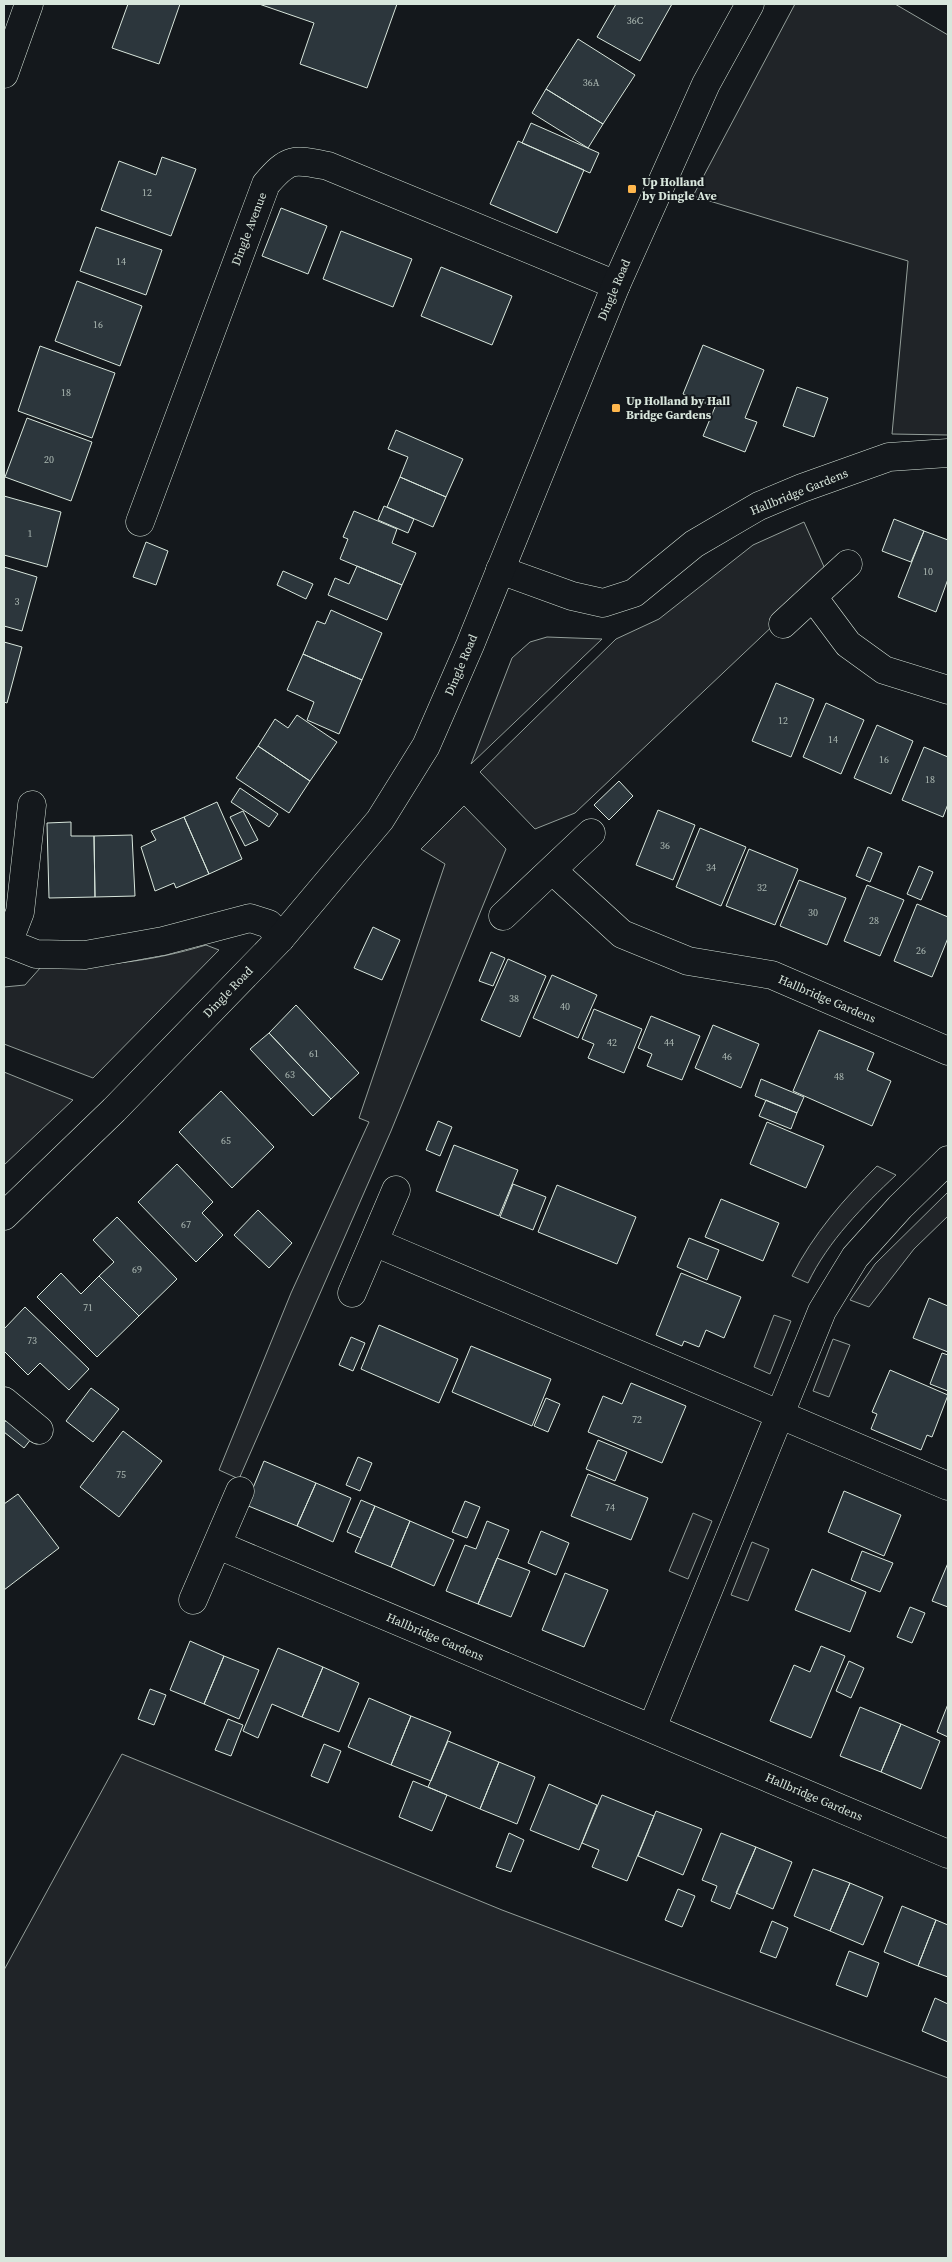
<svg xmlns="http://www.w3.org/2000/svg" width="952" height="2262" viewBox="0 0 952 2262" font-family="'Source Serif 4',serif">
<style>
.green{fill:#202428;stroke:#939e99}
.building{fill:#2c363c;stroke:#d8e6dc}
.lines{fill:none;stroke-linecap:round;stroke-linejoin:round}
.minor-casing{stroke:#d8e6dc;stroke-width:29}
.major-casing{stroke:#d8e6dc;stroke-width:29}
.minor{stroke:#14181c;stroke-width:28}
.major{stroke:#14181c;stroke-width:28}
.poi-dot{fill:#ffb74d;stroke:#14181c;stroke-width:2}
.labels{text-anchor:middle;stroke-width:4;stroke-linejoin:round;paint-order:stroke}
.number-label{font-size:10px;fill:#adbab4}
.poi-label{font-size:12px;font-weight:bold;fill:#d8e6dc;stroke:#14181c;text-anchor:start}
.street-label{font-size:12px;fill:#d8e6dc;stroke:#14181c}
</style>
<rect width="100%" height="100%" fill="#14181c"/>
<path class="green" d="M795,4H895L948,35V435L892,434L908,261L693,196Z
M804,522L825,569L798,602L575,813L535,829L480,772L616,639L659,619L753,545Z
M547,637L602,639L471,764L512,658L530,642Z
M464,806L506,849L391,1131L239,1479L219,1470L291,1293L369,1122L359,1118L445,864L421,849Z
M206,945L219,950L93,1078L4,1044V987L25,985L41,967C98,967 151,962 206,945Z
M4,1072L73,1100L4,1165Z
M877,1166L896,1175C863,1206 828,1241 808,1283L792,1276C813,1234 844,1199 877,1166Z
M948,1192V1216L914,1249L869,1307L850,1300L875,1264Z
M774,1315L791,1321L770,1374L754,1367Z
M833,1339L850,1345L829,1397L813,1391Z
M693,1513L712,1521L688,1579L669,1571Z
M752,1542L769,1549L748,1601L731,1595Z
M122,1754L502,1910L948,2078V2258H4V1970Z"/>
<path class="building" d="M128,4H180L159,64L112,48Z
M259,4H397L367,88L300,64L314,23Z
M616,4H672L640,61L597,37Z
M578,39L635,75L603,124L546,89Z
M546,89L603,124L588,148L532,113Z
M531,123L599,153L590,173L522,143Z
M518,141L584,170L557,233L490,204Z
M162,157L196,169L171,236L101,210L119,161L156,175Z
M281,208L327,226L308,274L262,256Z
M96,227L162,250L146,295L80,271Z
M341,231L412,259L393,307L323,279Z
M441,267L512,296L492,345L421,316Z
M77,281L142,306L120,366L55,341Z
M703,345L764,370L745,418L757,422L745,452L703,436L715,407L683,394Z
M40,346L115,373L92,438L18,411Z
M797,387L828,398L814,437L783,426Z
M27,418L92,442L71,501L5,477Z
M396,430L463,459L446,497L400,477L408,457L388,449Z
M400,477L446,497L433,527L387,507Z
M4,496L61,512L47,567L4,555Z
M384,506L414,519L408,533L378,520Z
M354,511L397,529L392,543L416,553L402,585L340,559L348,539L343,537Z
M894,519L924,531L911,562L882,551Z
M924,531L948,540V579L936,612L898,597Z
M146,542L168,551L156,585L133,577Z
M357,566L402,585L387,620L328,595L335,578L349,584Z
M4,567L37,577L22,631L4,626Z
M283,571L313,584L306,599L277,585Z
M331,610L382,633L362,680L303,654L317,621L325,624Z
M4,642L22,647L7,703L4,702Z
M303,654L362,680L339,734L307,720L314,702L287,690Z
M776,683L814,699L791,757L752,741Z
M826,703L864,720L841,774L803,757Z
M297,715L337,742L310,781L258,746L275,719L288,728Z
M877,725L913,741L891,794L854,778Z
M258,746L310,781L289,813L236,778Z
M924,747L948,757V804L943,817L902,800Z
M619,781L633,796L609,820L594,805Z
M240,788L278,814L269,827L231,802Z
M217,802L242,859L209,874L184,817Z
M658,810L695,825L673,880L636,865Z
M243,811L258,840L245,846L230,817Z
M184,817L209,874L176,888L174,883L155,891L141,847L156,840L151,831Z
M71,822V836H94L95,897L49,898L47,823Z
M700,828L746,847L721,906L676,887Z
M132,835L135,896L95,897L94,836Z
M868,847L882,853L870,882L856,876Z
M749,849L798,869L775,925L726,906Z
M919,866L933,872L921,900L907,894Z
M799,880L846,898L827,945L780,926Z
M867,885L904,900L880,956L844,941Z
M917,904L948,917V938L932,977L894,961Z
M373,927L400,940L382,980L354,968Z
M491,952L505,958L493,986L479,981Z
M508,959L546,976L520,1037L481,1020Z
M552,975L597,995L578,1038L533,1018Z
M296,1005L359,1073L331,1099L269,1033Z
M594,1009L642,1029L624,1073L588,1058L594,1044L582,1039Z
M651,1016L700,1036L682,1080L647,1066L652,1054L638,1048Z
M713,1025L759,1044L741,1088L695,1068Z
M819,1030L874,1053L867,1070L891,1081L872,1126L793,1091Z
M269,1033L331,1099L313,1116L250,1049Z
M761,1079L804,1097L797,1113L755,1096Z
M221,1091L274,1147L232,1188L179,1132Z
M766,1100L797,1113L791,1129L759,1116Z
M438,1121L452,1127L440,1156L426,1150Z
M767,1122L824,1146L806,1188L750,1164Z
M454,1145L518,1170L499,1216L436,1191Z
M177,1164L213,1202L202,1213L223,1235L196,1262L138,1202Z
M513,1184L546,1197L533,1230L500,1217Z
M557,1185L636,1217L617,1264L538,1232Z
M721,1199L779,1223L763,1261L705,1237Z
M258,1210L292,1243L269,1268L234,1235Z
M117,1217L177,1279L139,1316L99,1276L114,1262L93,1240Z
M689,1238L719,1250L707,1280L677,1267Z
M61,1273L81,1294L99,1276L139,1316L97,1357L37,1297Z
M681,1273L741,1297L724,1338L706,1330L699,1347L684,1341L682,1346L656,1335Z
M929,1298L948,1306V1352L913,1338Z
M25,1307L89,1369L69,1390L40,1363L28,1375L4,1351V1329Z
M379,1325L458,1359L439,1403L361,1369Z
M351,1337L365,1343L353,1371L339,1365Z
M471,1346L551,1379L532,1426L452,1392Z
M942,1353L948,1355V1391L930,1384Z
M890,1370L948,1395L932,1437L927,1435L921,1450L871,1429L877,1414L872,1412Z
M631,1383L686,1406L662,1463L588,1432L603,1396L622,1404Z
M91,1388L119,1409L93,1442L66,1421Z
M546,1398L560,1404L548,1432L534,1426Z
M11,1414L35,1434L24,1448L4,1432V1423Z
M123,1431L162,1461L119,1517L80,1487Z
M598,1440L627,1452L615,1481L586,1469Z
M358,1457L372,1463L360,1491L346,1485Z
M264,1461L316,1483L297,1526L246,1505Z
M588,1474L648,1498L631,1540L571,1516Z
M316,1483L351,1498L333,1542L297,1526Z
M844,1491L901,1515L884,1556L828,1532Z
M18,1494L59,1548L4,1590V1504Z
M361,1500L375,1506L361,1538L347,1532Z
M465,1501L480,1507L467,1538L452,1532Z
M375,1506L410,1521L391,1567L355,1552Z
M410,1521L454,1540L434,1586L391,1567Z
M487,1521L509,1530L478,1604L446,1591L465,1545L476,1549Z
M541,1531L569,1543L556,1575L528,1563Z
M862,1551L893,1563L880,1592L851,1580Z
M497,1558L530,1571L511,1617L478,1604Z
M948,1563V1607L932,1601Z
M812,1569L866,1592L850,1632L795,1610Z
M565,1573L608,1590L584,1647L542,1630Z
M910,1607L925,1613L912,1643L897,1637Z
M190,1641L224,1656L204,1704L170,1690Z
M821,1646L845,1656L811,1738L770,1721L794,1665L810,1672Z
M278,1648L323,1667L302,1717L272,1704L258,1738L243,1731Z
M224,1656L259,1670L239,1719L204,1704Z
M849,1661L864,1668L851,1698L836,1691Z
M323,1667L359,1683L339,1732L302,1717Z
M150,1689L166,1695L154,1725L138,1719Z
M369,1698L411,1716L391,1765L348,1747Z
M948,1704V1737L937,1732Z
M860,1707L901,1724L881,1772L840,1756Z
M411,1716L451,1732L431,1781L391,1765Z
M228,1719L243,1725L231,1756L215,1750Z
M901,1724L940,1741L921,1789L881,1772Z
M448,1741L499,1762L480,1809L428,1787Z
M324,1744L341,1751L328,1783L311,1776Z
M499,1762L535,1777L517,1824L480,1809Z
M413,1781L447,1795L432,1831L399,1817Z
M549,1784L597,1805L579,1850L530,1830Z
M602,1795L654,1816L627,1881L592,1867L599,1850L582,1843Z
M656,1811L702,1829L683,1875L638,1856Z
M509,1833L524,1840L511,1872L496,1867Z
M721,1833L756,1847L730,1909L711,1901L717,1886L702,1880Z
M756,1847L792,1862L773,1909L736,1893Z
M813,1869L850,1883L830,1931L794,1916Z
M850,1883L883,1897L863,1945L830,1931Z
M678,1889L695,1896L682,1927L665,1920Z
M902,1906L936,1920L918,1966L884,1952Z
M936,1920L948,1925V1977L918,1966Z
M772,1921L788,1928L776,1958L760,1952Z
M849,1951L879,1963L867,1997L836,1985Z
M935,1998L948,2004V2042L922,2031Z"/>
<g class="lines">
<g class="minor-casing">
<path id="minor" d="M140,522L266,184C289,157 294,159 328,166L616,285
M500,570L572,596L603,603L634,593L694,544L759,506L802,488L889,457L948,453
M813,597L848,644L884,670L948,690
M783,624L848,564
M32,805L20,912L8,943L36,954L85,955L163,941L250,918L269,924L280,939
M552,870L622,934L688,961L772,975L948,1051
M503,916L591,833
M374,1242L948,1486
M352,1293L396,1190
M4,1401L39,1430
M218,1545L948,1854
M193,1600L240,1491
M652,1728L822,1311L855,1257L900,1207L948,1160"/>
</g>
<g class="major-casing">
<path id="major" d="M4,74L29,4
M4,1216L114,1110L280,939L380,820L426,746L470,645L616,285L706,84L750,4"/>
</g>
<use href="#minor" class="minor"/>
<use href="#major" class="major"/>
</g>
<g class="poi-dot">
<rect x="627" y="184" width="10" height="10" rx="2.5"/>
<rect x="611" y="403" width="10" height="10" rx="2.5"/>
</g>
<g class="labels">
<g class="number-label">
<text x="635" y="24">36C</text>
<text x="591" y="86">36A</text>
<text x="147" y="196">12</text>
<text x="121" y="265">14</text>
<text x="98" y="328">16</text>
<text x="66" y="396">18</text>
<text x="49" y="463">20</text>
<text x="30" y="537">1</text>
<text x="928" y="575">10</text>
<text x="17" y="605">3</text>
<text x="783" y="724">12</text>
<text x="833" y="743">14</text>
<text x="884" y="763">16</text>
<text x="930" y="783">18</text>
<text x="665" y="849">36</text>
<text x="711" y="871">34</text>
<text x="762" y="891">32</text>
<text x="813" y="916">30</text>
<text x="874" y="924">28</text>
<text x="921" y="954">26</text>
<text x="514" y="1002">38</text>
<text x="565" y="1010">40</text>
<text x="612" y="1046">42</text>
<text x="669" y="1046">44</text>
<text x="314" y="1057">61</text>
<text x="727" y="1060">46</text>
<text x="290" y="1078">63</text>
<text x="839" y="1080">48</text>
<text x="226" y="1144">65</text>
<text x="186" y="1228">67</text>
<text x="137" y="1273">69</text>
<text x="88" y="1311">71</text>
<text x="32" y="1344">73</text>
<text x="637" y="1423">72</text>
<text x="121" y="1478">75</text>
<text x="610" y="1511">74</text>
</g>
<g class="poi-label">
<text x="642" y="186">Up Holland<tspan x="642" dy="14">by Dingle Ave</tspan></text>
<text x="626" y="405">Up Holland by Hall<tspan x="626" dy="14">Bridge Gardens</tspan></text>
</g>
<g class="street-label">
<text transform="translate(249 229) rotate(-69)" y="4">Dingle Avenue</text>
<text transform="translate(614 290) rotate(-67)" y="4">Dingle Road</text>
<text transform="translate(799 492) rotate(-22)" y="4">Hallbridge Gardens</text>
<text transform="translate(461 665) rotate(-67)" y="4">Dingle Road</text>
<text transform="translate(228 992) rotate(-46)" y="4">Dingle Road</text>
<text transform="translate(827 999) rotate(23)" y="4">Hallbridge Gardens</text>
<text transform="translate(435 1637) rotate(23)" y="4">Hallbridge Gardens</text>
<text transform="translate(814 1797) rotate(23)" y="4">Hallbridge Gardens</text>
</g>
</g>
<rect width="952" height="2262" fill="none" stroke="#d8e6dc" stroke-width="10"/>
</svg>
